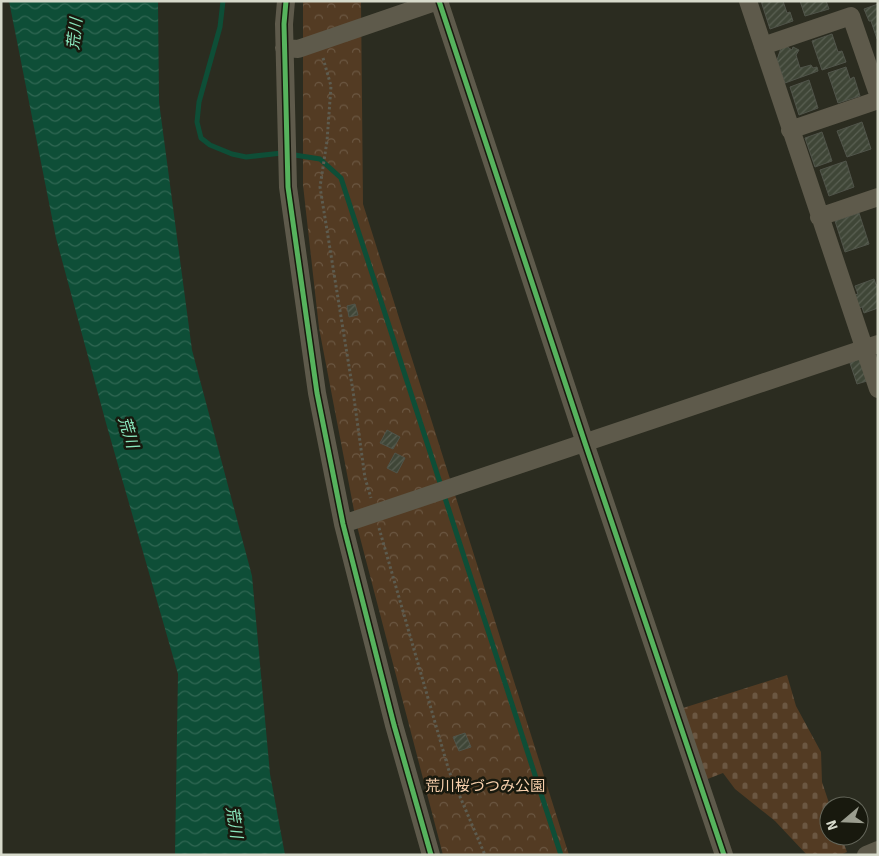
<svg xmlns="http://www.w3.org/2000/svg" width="879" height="856" viewBox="0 0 879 856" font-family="Signika,'Noto Sans JP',sans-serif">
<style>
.cemetery{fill:url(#cemetery-stones)}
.park{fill:url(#park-crowns)}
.water{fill:url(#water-waves)}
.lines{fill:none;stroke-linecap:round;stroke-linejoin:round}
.stream{stroke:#0e4e37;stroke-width:5}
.building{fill:url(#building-hatch);stroke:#50544a}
.path{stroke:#5d5c50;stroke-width:3;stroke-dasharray:2.5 2.5;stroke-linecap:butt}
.minor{stroke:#5e5a4b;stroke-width:18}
.cycleway-casing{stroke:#18190e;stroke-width:8}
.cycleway{stroke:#56b35d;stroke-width:5}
.labels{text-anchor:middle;stroke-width:5;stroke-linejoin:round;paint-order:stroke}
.park-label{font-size:15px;fill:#f8d0ad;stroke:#18190e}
.water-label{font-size:16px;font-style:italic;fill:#8ae8be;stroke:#18190e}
</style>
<defs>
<pattern id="cemetery-stones" width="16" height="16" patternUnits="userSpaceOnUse" patternTransform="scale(1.25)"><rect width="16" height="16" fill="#533b23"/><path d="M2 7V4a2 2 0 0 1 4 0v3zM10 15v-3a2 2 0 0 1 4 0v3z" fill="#6b5742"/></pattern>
<pattern id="park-crowns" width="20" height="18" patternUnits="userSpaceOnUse" patternTransform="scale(1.25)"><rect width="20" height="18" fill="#533b23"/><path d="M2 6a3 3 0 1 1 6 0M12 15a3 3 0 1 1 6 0" fill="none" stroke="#6b5742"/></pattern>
<pattern id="water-waves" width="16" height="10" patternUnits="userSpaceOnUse" patternTransform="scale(1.25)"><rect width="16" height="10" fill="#0e4e37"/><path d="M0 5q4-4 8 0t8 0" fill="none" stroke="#306753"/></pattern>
<pattern id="building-hatch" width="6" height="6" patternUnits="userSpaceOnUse" patternTransform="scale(1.25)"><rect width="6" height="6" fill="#3f4637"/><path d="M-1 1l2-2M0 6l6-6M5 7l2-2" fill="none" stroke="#5a6053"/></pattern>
</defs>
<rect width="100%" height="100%" fill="#2b2c20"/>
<path class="cemetery" d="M787,675L796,706L821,752L822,782L830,806H829V836H841L847,852L840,855H807L775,821L735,789L723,773L705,780L680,709Z"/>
<path class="park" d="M303,1H361L363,204L569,855H443L357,526L319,328L303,185Z"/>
<path class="water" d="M9,1H158L159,102L192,350L252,576L270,774L285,855H175L178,674L106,423L56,238Z"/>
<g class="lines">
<path class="stream" d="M223,1L220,27L199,102L197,122L201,138L210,145L232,154L246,157L282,153L320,159L341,178L561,855"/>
</g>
<path class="building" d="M761,1H783L787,13L790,12L793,21L770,29Z
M800,1H826L829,9L805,16Z
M878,4V39H877L871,21H869L864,9Z
M832,34L838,52L842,51L846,62L822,70L812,41Z
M786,46L792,50L793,47L799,50L796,55L800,68L811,65L813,68L817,67L818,71L785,83L777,60L781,48Z
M846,67L850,79L854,77L860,96L838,103L828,73Z
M809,80L818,108L799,115L790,87Z
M862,122L871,149L847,157L837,131Z
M822,132L832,161L815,167L805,138Z
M846,161L854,187L829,196L820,170Z
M859,213L869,244L845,252L835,221Z
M874,279L876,285L878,284V308L864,313L862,307L859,308L855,295L858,294L855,286Z
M355,304L358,315L349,317L347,306Z
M859,359L867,381L857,384L850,363Z
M387,430L400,437L393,449L380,443Z
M395,453L405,458L397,473L387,468Z
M465,733L471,747L459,751L453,737Z"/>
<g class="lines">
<path class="path" d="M323,58L331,86L327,141L320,187L353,391L365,478L371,498
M379,528L449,771L485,855"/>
<path class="minor" d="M286,1L284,24L288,187L317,393L343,524L394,725L431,855
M439,1L585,443L724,855
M748,1L878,389
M763,46L851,16L878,94
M284,48L298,49L438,1
M790,130L878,100
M819,217L878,197
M343,524L878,344
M866,855L878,850"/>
<g class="cycleway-casing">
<path id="cycleway" d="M286,1L284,24L288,187L317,393L343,524L394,725L431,855
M439,1L585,443L724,855"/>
</g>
<use href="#cycleway" class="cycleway"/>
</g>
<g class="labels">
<g class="park-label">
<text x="485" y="791">荒川桜づつみ公園</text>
</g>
<g class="water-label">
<text transform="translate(74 34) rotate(-84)" y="6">荒川</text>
<text transform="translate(129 432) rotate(73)" y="6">荒川</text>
<text transform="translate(235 822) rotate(81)" y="6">荒川</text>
</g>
</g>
<rect width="879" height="856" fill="none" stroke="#d7dacb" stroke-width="5"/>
<g transform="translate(844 821) rotate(251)"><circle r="24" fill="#18190e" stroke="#64665a"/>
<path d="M0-4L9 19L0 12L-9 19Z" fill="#9b9d8f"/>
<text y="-8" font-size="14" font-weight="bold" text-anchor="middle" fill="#d7dacb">N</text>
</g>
</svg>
